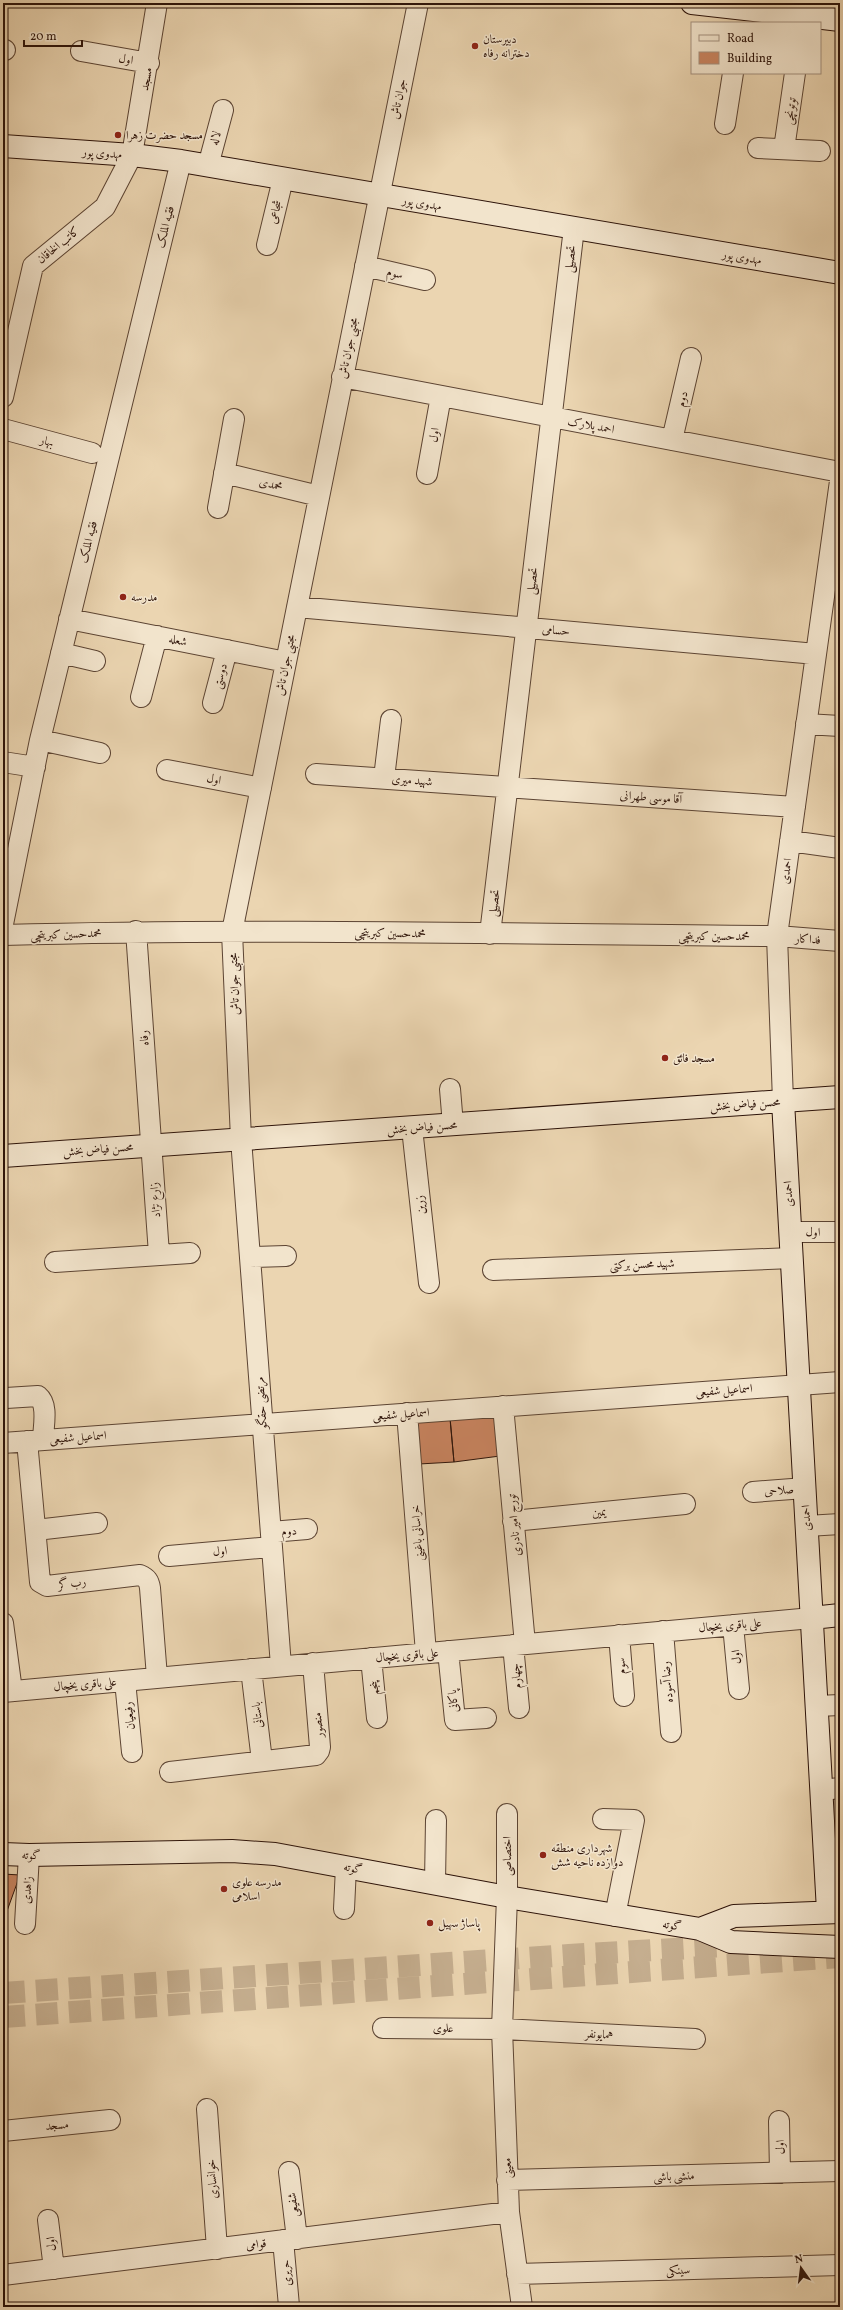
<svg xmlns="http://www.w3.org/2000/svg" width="843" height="2310" viewBox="0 0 843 2310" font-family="Vollkorn,Amiri,serif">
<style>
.building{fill:#c98460;stroke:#2d1309}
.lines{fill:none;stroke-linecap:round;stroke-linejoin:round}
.primary-tunnel{stroke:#c5ae8f;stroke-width:22;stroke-dasharray:22 11;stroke-linecap:butt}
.street-casing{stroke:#5c4433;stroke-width:22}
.secondary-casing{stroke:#2d1309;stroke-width:24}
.street{stroke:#f2e4cc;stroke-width:20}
.secondary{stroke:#f2e4cc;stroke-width:22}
.poi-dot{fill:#8f2418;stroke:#f2e4cc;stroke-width:1.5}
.labels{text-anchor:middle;stroke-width:3;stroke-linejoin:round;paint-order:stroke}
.poi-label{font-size:12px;fill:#2d1309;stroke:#f2e4cc;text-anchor:start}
.street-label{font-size:12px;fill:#2d1309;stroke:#f2e4cc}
</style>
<rect width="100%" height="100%" fill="#ebd5b1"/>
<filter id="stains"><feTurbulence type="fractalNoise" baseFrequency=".005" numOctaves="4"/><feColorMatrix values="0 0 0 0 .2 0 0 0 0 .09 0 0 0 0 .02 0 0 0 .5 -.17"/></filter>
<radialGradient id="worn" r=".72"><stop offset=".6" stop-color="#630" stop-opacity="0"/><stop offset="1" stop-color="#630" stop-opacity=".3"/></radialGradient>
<path class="building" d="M496,1415L500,1456L454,1462L450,1419Z
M450,1417L454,1462L419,1464L415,1419Z
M3,1874L20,1875L3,1922Z"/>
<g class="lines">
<path class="primary-tunnel" d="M3,1993L569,1955L744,1945
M3,2017L840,1957"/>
<g class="street-casing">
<path id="street" d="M3,50H5
M81,51L149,63
M725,124L733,73
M758,148L820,151
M784,149L795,73
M208,166L223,110
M267,245L283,179
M365,266L425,280
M342,377L840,472
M3,397L33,266L105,207L132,155L157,3
M3,429L92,453
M672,440L691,358
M224,473L319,496
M427,474L441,396
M218,508L234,419
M297,607L816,654
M69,619L286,662
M61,653L95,661
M141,697L157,636
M213,703L227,650
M806,724L840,726
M40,740L100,753
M3,762L35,767
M167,770L261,788
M316,774L795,807
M384,778L391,720
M790,841L840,848
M3,924L40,740L181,161
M136,931L159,1254
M490,934L574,228
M3,935C261,928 519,934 777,936L840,941
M450,1089L453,1125
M783,1101L777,936L840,481
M412,1128L429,1283
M790,1232H836
M250,1257L286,1256
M55,1262L190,1253
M493,1270L792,1258
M6,1398L38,1396C49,1405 43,1427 43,1440
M503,1406L525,1644
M407,1413L426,1653
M27,1441L40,1582L47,1586L140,1575C147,1578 149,1581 150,1588L157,1677
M3,1443L840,1382
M753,1492L805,1488
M513,1521L685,1504
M807,1526L840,1524
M36,1530L97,1523
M271,1532L307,1529
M169,1556L271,1547
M3,1623L12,1691
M733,1625L739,1689
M663,1631L671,1732
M619,1635L624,1696
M513,1645L519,1708
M448,1651L455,1720L486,1718
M371,1658L377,1718
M281,1666L241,1139L232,932L418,3
M251,1669L262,1761
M125,1681L132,1752
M3,1692L812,1618
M817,1706L840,1705
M170,1772L316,1755L319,1751L320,1747L313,1663
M822,1790L840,1788
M507,1814V1897L502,2029L509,2212L522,2307
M603,1819L634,1820L615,1916
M435,1883L436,1820
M344,1909L346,1867
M25,1924L29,1855
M383,2028L502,2029L695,2039
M207,2109L217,2249
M779,2121L780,2173
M3,2131L110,2120
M289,2172L297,2239
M507,2180L840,2171
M48,2220L54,2269
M283,2240L289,2306
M517,2274L840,2265
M3,2275L509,2212"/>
</g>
<g class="secondary-casing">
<path id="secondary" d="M692,3L840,20
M3,146L132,155L181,161L840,273
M783,1101L828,1911
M3,1156L840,1097
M812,1618L840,1615
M3,1854L29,1855L232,1851L275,1854L507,1897L700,1929L731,1942L840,1947
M700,1929L734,1916L840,1912"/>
</g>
<use href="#street" class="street"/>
<use href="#secondary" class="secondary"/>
</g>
<g class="poi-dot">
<circle cx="475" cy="46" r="4"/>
<circle cx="118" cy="135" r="4"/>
<circle cx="123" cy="597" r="4"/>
<circle cx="665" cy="1058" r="4"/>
<circle cx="543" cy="1855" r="4"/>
<circle cx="224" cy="1889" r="4"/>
<circle cx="430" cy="1923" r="4"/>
</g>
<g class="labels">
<g class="poi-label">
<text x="483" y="43">دبیرستان<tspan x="483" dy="14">دخترانه رفاه</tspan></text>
<text x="126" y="139">مسجد حضرت زهرا</text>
<text x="131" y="601">مدرسه</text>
<text x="673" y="1062">مسجد فائق</text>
<text x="551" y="1852">شهرداری منطقه<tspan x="551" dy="14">دوازده ناحیه شش</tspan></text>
<text x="232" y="1886">مدرسه علوی<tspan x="232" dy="14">اسلامی</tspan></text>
<text x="438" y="1927">پاساژ سهیل</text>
</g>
<g class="street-label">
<text transform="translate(126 59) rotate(10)" y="4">اول</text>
<text transform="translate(146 79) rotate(-80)" y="4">مسجد</text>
<text transform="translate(398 99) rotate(-78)" y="4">جوان تاش</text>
<text transform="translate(790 111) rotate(-82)" y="4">توتونچی</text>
<text transform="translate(215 138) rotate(-75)" y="4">لاله</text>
<text transform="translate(102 153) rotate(4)" y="4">مهدوی پور</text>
<text transform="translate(422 203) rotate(10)" y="4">مهدوی پور</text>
<text transform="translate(275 212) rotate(-76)" y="4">شجاعی</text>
<text transform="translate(165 227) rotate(-76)" y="4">فقیه الملک</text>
<text transform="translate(58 245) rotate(-39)" y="4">کاتب الخاقان</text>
<text transform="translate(742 257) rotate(10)" y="4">مهدوی پور</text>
<text transform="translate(570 259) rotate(-83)" y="4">تحصیلی</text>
<text transform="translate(395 273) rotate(13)" y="4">سوم</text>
<text transform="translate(348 348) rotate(-79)" y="4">مجتبی جوان تاش</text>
<text transform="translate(682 399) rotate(-77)" y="4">دوم</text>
<text transform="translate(591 425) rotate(11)" y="4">احمد پلارک</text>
<text transform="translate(434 435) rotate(-80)" y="4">اول</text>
<text transform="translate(47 441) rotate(15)" y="4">بهار</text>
<text transform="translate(271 484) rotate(14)" y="4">محمدی</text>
<text transform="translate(88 542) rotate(-76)" y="4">فقیه الملک</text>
<text transform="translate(532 581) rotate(-83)" y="4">تحصیلی</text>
<text transform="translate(556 630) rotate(5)" y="4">حسامی</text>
<text transform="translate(178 640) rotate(12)" y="4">شعله</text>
<text transform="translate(285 665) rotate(-79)" y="4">مجتبی جوان تاش</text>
<text transform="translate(220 676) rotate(-75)" y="4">دوستی</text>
<text transform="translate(214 779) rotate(11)" y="4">اول</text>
<text transform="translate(412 780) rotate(4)" y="4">شهید میری</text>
<text transform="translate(651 797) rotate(4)" y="4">آقا موسی طهرانی</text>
<text transform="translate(786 871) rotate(-82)" y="4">احمدی</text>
<text transform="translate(494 903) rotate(-83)" y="4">تحصیلی</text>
<text transform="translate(390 933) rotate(1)" y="4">محمدحسین کبریتچی</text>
<text transform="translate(66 934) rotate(-2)" y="4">محمدحسین کبریتچی</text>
<text x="714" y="940">محمدحسین کبریتچی</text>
<text transform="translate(808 939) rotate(4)" y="4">فداکار</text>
<text transform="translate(234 984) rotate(-92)" y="4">مجتبی جوان تاش</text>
<text transform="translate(144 1038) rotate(-94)" y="4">رفاه</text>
<text transform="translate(745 1104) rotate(-4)" y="4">محسن فیاض بخش</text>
<text transform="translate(422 1127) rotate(-4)" y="4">محسن فیاض بخش</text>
<text transform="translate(98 1149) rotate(-4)" y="4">محسن فیاض بخش</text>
<text transform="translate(788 1194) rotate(-93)" y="4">احمدی</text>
<text transform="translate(155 1200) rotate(-94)" y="4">زارع نژاد</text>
<text transform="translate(420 1205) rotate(-96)" y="4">زرین</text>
<text transform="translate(813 1232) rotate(1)" y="4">اول</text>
<text transform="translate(642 1264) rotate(-2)" y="4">شهید محسن برکتی</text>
<text transform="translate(724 1390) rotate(-4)" y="4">اسماعیل شفیعی</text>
<text transform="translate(261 1403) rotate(-94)" y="4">مرتضی حقگو</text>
<text transform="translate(401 1414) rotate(-4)" y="4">اسماعیل شفیعی</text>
<text transform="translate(78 1437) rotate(-4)" y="4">اسماعیل شفیعی</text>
<text transform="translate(779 1490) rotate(-4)" y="4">صلاحی</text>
<text transform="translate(599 1512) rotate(-6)" y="4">یمین</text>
<text transform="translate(806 1518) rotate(-93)" y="4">احمدی</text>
<text transform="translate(514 1525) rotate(-95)" y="4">تورج امیر نادری</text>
<text transform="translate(289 1531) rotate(-4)" y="4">دوم</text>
<text transform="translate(417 1533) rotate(-94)" y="4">خراسانی باغینی</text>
<text transform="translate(220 1551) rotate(-5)" y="4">اول</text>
<text transform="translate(72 1583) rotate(-7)" y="4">رب گر</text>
<text transform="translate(730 1625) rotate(-5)" y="4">علی باقری یخچال</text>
<text transform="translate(407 1655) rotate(-5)" y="4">علی باقری یخچال</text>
<text transform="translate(736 1657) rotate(-96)" y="4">اول</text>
<text transform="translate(621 1666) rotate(-94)" y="4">سوم</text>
<text transform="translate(516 1676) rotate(-96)" y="4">چهارم</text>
<text transform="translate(667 1682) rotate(-95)" y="4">رضا آسوده</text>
<text transform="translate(85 1684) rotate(-5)" y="4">علی باقری یخچال</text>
<text transform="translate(374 1688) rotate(-95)" y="4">پنجم</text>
<text transform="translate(453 1701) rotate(-96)" y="4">پاکانی</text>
<text transform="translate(257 1715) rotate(-96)" y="4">باستانی</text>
<text transform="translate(129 1716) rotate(-96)" y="4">رفیعیان</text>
<text transform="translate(318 1725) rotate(-95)" y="4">منصور</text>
<text transform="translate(31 1855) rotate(1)" y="4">گوته</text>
<text transform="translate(507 1856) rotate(-90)" y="4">اختصاصی</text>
<text transform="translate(353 1868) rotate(10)" y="4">گوته</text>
<text transform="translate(27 1890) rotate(-86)" y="4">زاهدی</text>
<text transform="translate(672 1925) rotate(8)" y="4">گوته</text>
<text x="443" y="2032">علوی</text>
<text transform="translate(599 2034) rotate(3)" y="4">همایونفر</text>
<text transform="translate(57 2125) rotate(-6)" y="4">مسجد</text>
<text transform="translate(780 2147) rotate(-91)" y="4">اول</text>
<text transform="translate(507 2168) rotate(-92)" y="4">معینی</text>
<text transform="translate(674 2176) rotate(-2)" y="4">منشی باشی</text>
<text transform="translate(212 2179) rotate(-94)" y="4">خوانساری</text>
<text transform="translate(293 2205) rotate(-97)" y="4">شفیعی</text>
<text transform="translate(51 2244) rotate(-97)" y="4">اول</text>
<text transform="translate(256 2244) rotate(-7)" y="4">قوامی</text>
<text transform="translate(678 2270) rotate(-2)" y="4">سینکی</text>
<text transform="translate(286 2273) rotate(-95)" y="4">حریری</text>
</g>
</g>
<rect width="843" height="2310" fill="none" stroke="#ebd5b1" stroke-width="16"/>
<rect x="4" y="4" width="835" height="2302" fill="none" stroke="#2d1309" stroke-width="2"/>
<rect x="8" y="8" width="827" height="2294" fill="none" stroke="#2d1309"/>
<rect x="691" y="22" width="130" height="52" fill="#f2e4cc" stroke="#a3907e"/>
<rect x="699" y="35" width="20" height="6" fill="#f2e4cc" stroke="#a3907e"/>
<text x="727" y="42" font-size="12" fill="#2d1309">Road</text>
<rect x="699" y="52" width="20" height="12" fill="#c98460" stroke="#a3907e"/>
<text x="727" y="62" font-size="12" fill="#2d1309">Building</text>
<g transform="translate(801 2268) rotate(346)" stroke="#f2e4cc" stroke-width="3" paint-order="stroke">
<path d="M0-3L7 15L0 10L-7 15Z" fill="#2d1309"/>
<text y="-6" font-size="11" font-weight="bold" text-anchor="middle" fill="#2d1309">N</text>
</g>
<path d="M24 40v6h58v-6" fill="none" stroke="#2d1309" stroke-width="2"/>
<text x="30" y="40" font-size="12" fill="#2d1309" stroke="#f2e4cc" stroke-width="3" paint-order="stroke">20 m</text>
<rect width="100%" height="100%" filter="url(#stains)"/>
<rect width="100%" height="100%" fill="url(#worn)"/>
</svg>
